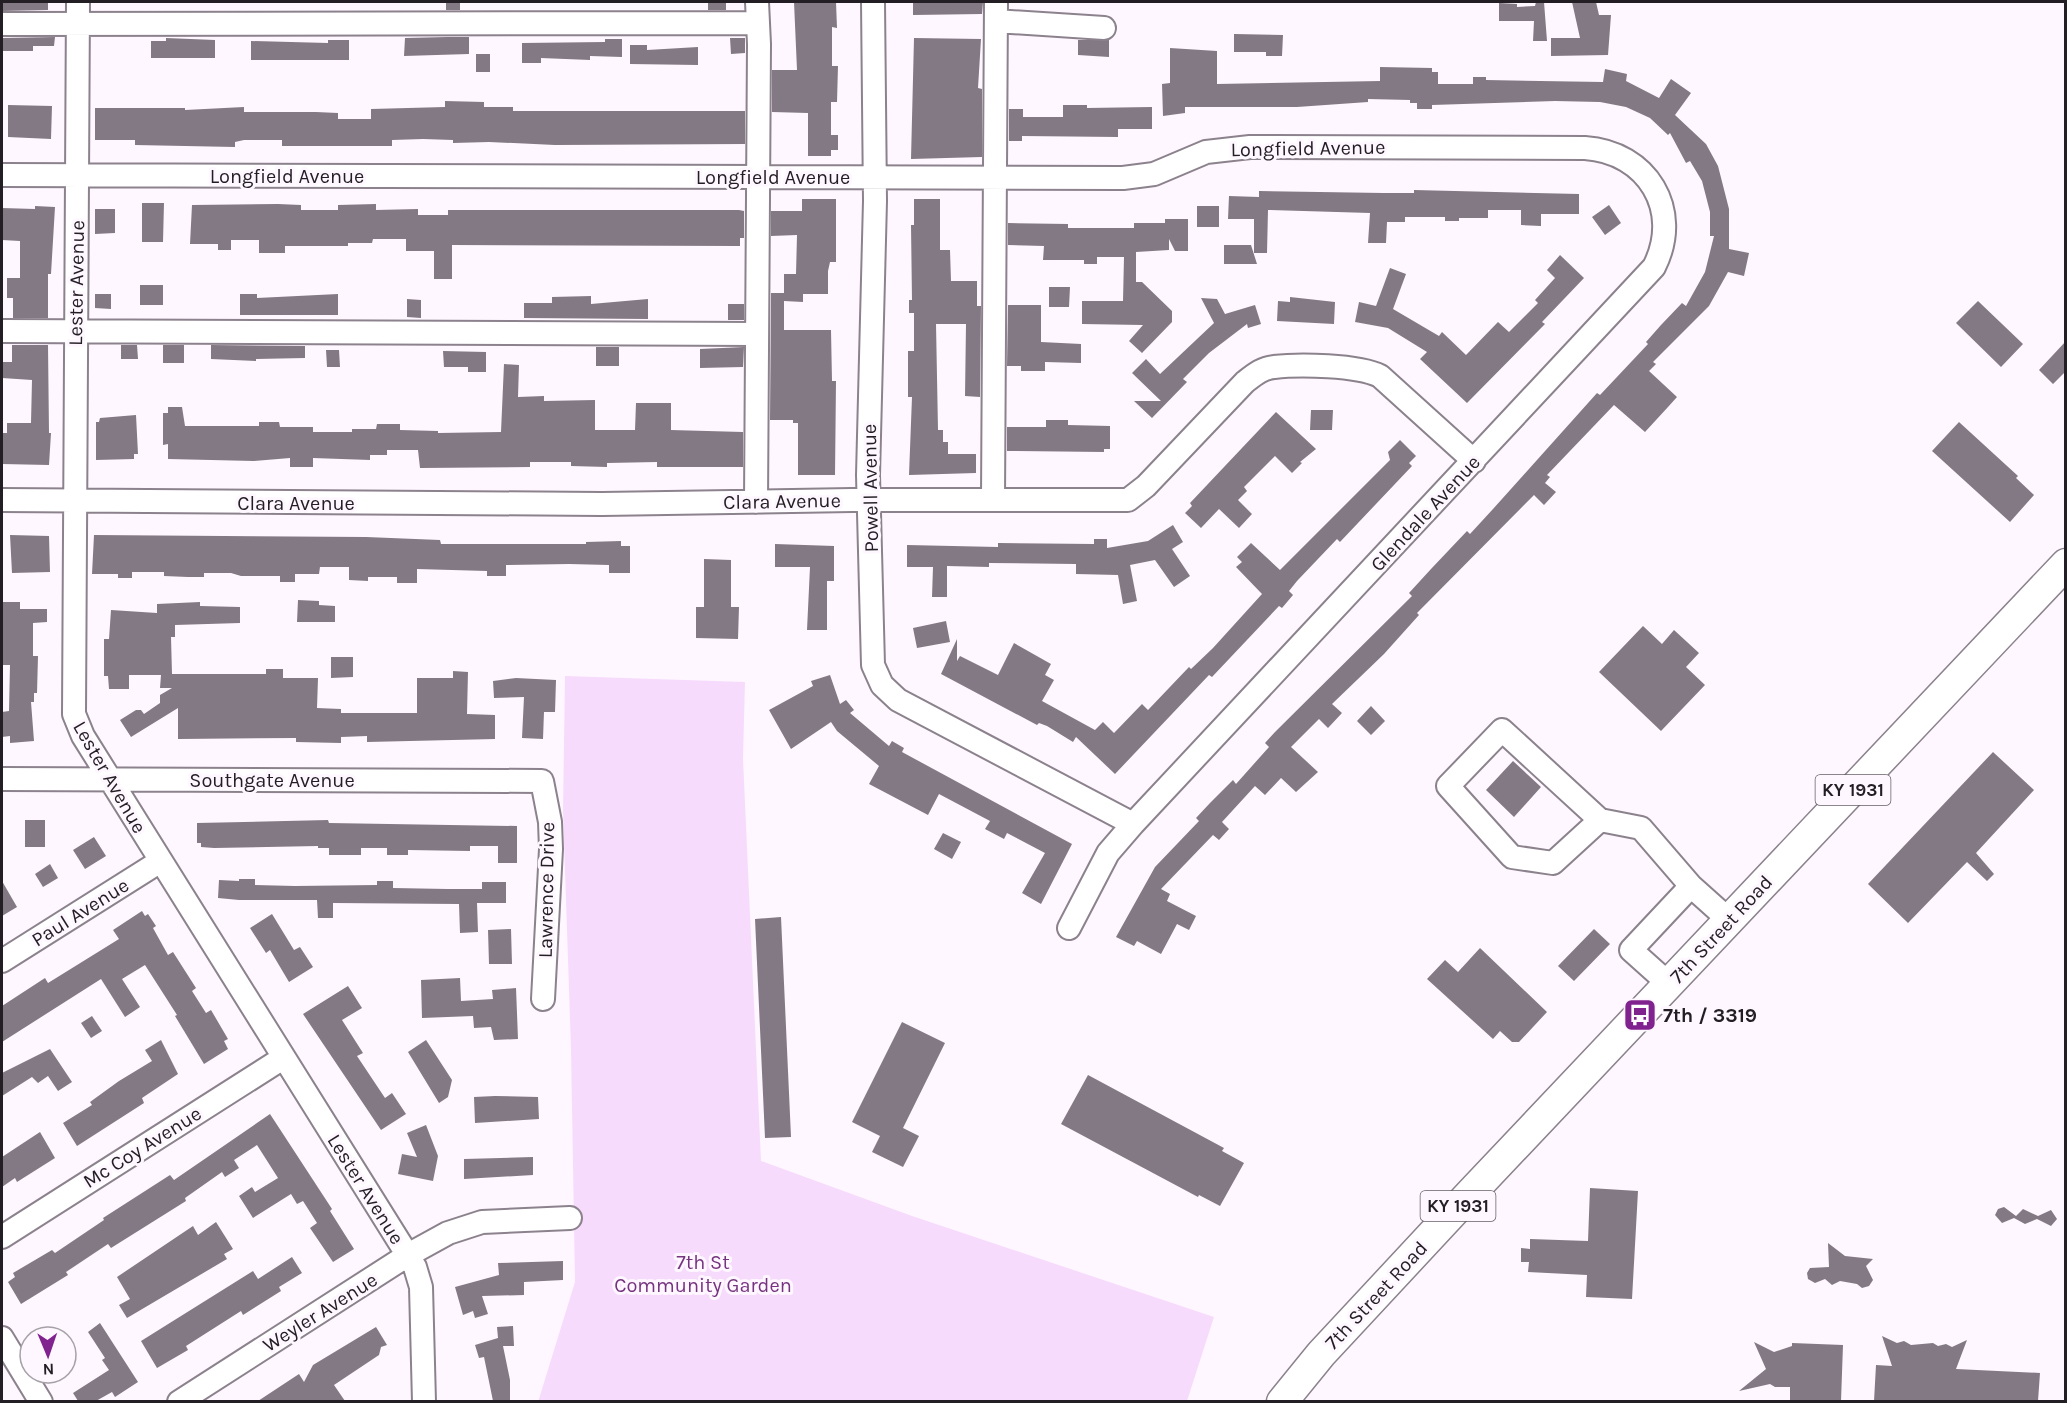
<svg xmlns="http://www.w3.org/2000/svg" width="2067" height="1403" viewBox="0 0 2067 1403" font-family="Karla,sans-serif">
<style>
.green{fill:#f7dbfc}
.building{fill:#837984}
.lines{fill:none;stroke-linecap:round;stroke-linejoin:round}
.minor-casing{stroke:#8c828d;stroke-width:26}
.major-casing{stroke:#8c828d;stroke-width:33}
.minor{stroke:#fff;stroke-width:22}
.major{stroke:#fff;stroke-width:30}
.labels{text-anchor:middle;stroke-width:6;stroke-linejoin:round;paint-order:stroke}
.shield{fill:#fef7ff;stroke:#645f65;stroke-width:1.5}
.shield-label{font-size:18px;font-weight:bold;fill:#221e23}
.street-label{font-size:20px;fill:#221e23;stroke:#fef7ff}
.poi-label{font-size:20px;font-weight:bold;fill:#221e23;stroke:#fef7ff;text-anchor:start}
.park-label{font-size:20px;fill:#763480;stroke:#fef7ff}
</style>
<rect width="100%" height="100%" fill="#fef7ff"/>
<path class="green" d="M565,676L745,682L743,758L761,1161L912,1216L1214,1317L1187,1401L538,1402L575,1282L571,1049L563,811Z"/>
<path class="building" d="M2,2H48V10L2,11Z
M446,2H460V10H446Z
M708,2H726V10H708Z
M794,2H836L837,28L832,27V66H838L837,102H831V135H838V150H831V156H808V113L772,112V70H797Z
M913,2H983L982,14L913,15Z
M1536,2H1544L1547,41H1533L1534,21H1499V3L1517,4V7L1535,6Z
M1572,2H1596L1599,15H1611L1608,55L1551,56V38H1580Z
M1234,34L1283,35L1282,56H1266V52H1234Z
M447,37H469V54L404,56L405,38Z
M2,38L55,37L54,46H33V51H2Z
M166,38L215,40V58H151V41H166Z
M730,38H745V53L731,54Z
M914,38L981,39L978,88L982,89V157L911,159Z
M605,39H622V57L590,56V60L541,58V63H522V43L605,42Z
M328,40H349V60H251V41L328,43Z
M1078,40H1109V57L1078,55Z
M630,45H647V50L698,47V65L630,64Z
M1170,48L1217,51V84L1380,81V67L1432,68V72H1438V84H1473V77H1486V80L1603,82L1605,69L1627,74L1626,81L1659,98L1671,79L1691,93L1675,115L1706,144L1718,166L1729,209V249L1749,253L1744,276L1728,272L1709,306L1653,362L1656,364L1649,371L1677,397L1668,407L1645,432L1614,405L1547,475L1550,477L1545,483L1556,492L1544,505L1534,495L1417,613L1419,615L1384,654L1332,704L1342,713L1328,728L1319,719L1291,747L1318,772L1296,792L1281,778L1265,795L1255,786L1222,822L1229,829L1219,840L1213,835L1161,889L1170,894L1167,901L1196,916L1189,930L1177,924L1161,954L1137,941L1134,946L1116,937L1155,867L1199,821L1196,818L1210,803L1233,780L1236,784L1269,747L1265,743L1275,732L1412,596L1409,593L1431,569L1467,531L1470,534L1493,509L1597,393L1600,395L1648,344L1646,342L1661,325L1682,303L1686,306L1705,272L1714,236H1710V212L1702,181L1690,161L1686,163L1670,133L1668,135L1650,118L1626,107L1600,102L1555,101L1432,105V109H1417V103H1410V100L1368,99V102L1297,107H1185V113L1163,116L1162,84L1170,83Z
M476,54H490V72H476Z
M445,101L484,102V107H513V111H745V144L555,145L489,142L453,143V140L423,139L392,140V146H282V140H244L235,142V147L135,145V140H95V108H185V110L244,107V112H316L338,113V119H371V109L445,107Z
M8,105L52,106L51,139L8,137Z
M1063,105H1087V108L1152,107V129H1118V137L1022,136V141H1009V109H1023V117H1063Z
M1414,190L1579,194V214H1541V226L1521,225V210H1488V218H1459V221H1445V217H1405V222H1387L1386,243H1368L1370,213L1268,210L1267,253H1254V219H1228L1229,196L1259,197V191L1384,193H1414Z
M802,199H836V262H830L828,271V294H803V302L784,301V274H796L797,235L771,236V211H802Z
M914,199H940V250H950L951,281H977V306H981L980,397L965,396L966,324H936L938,430H943V442H948V454H976V473L909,475L912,397H908V351H914V313H909V300H912L911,225H914Z
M142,203H164L163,242H142Z
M278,204L301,205V210H338V205L376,204V210L418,209V215H448V210H739L744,211V238H740V246L452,245V279H434V251H406V239H373L372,243H348V246H285V253H259V240H231V250H218V244H190L192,205Z
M1609,205L1621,223L1605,235L1592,217Z
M35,206L55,207L51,274H48V318H13V298H7V278H20V241L2,240V208L35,209Z
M1197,206H1219V227H1197Z
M95,209H115V233L95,234Z
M1165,219H1188V251H1175L1169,239V250L1136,252V282H1142L1172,311V322L1142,353L1129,341L1143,325L1082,324V301H1123L1124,257H1097V264H1084V260H1043L1044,246L1008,245V223L1068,224V228H1134V223H1165Z
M1224,245H1251L1257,264H1224Z
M1560,255L1584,278L1542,322L1545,324L1467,403L1420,359L1427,352L1388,328L1355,322L1359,302L1376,306L1390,268L1406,274L1393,309L1439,336L1442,332L1466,355L1498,322L1509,332L1538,303L1535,300L1555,278L1547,270Z
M140,285H163V305H140Z
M1049,287H1070L1069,307H1049Z
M771,293H784V330H831L832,381H836L835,475H798V423H793V420H770Z
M95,294H111V309L95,308Z
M240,294H257V298L338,294V315H240Z
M591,296V304L648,299V319L524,318V303H552V297Z
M1290,297L1335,302L1334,324L1277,321L1278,301L1290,302Z
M1201,298L1217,299L1225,314L1255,305L1261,324L1248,328L1247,324L1209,353L1183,379L1187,382L1152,418L1134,401H1161L1132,373L1146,359L1160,374L1214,323Z
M407,299L421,300V318L407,317Z
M1978,301L2023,344L2001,367L1956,323Z
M728,304H744V320H728Z
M1008,305H1041V342L1081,344V363L1045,362V371H1021V366H1007Z
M2066,341V371L2053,384L2039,370Z
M12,345H48L49,433H51L49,465L2,464V433H7V423H31L32,380L2,378V362H12Z
M121,345H137L138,359H121Z
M163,345H184V363H163Z
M211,345L305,346V358L256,359V361L211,359Z
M596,347H619V366H596Z
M744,347L743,367L700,368V349Z
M326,350H339L340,367H327Z
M443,351L486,352V372H468V367H444Z
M504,364L519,365L518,397L544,396V401L595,400V430H635L636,403H671V430L743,432V467H657V462L607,463V467L571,466V462H530V467L420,468L418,450H387V455H370V460L313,458V467H290V458L254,461L168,459V444L163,445V413H168V407H182L185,426H259V422H279L280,427H313V432H352V429H376L377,424H400V430L438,431V433L501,432Z
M1311,410H1333L1332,430H1310Z
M1276,412L1316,449L1300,462L1302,463L1292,473L1275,456L1244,487L1247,491L1238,500L1252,514L1239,528L1219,509L1201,528L1185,513L1192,506L1190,503Z
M136,415L138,454H134V459L96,460V422H99L100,418Z
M1046,420H1068V425L1110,426V449H1104V452L1007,451V427H1046Z
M1959,422L2018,476L2016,478L2034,495L2010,522L1932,451Z
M1400,440L1416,456L1409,463L1412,466L1340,542L1337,539L1297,581L1289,591L1293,595L1282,608L1279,606L1212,677L1209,675L1115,774L1076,737L1073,742L1047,726L1039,723L1037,725L941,674L957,639V661L960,656L998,675L1014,643L1051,664L1045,675L1054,680L1042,701L1095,730L1103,722L1114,733L1142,704L1148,710L1189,667L1191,669L1213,648L1262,594L1236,567L1242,562L1237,557L1251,543L1280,570L1390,460L1388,452Z
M1173,525L1183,542L1172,549L1190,576L1174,587L1155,560L1130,565L1137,601L1123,604L1118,575L1076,574V564L989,563V567L947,566V597H932L933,567H907V545L998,547V543L1094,544V539H1107V548L1148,541Z
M10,535L49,536L50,572L12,573Z
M94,535L366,537L440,540L441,544H586V542L621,541V546H630V573H609V565L569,564L506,565V576H487V571L417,569V583H397V577H368V581L349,580V567H320L319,574H295V582H280V576H241L231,573H204V577H188L164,576V572H132V578H118V574H92Z
M775,544L834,546V581H827V630H807L810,567H775Z
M704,559L731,560V607H739L738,639L696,638V607H704Z
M298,600L319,601V605L335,606V622H297Z
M2,602H20V609H47V622L33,623V656H38L37,693H34V702H31L34,741L10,743V736L2,737V712L9,711L10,665H2Z
M200,602V606L240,607V623L175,625V637H171L172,674H266V669H283V678H318L317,708L341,709V713H417V678H453V671L468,672L467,714L495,715V739L367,742V736L341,737V743L296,742V738L178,739V708L131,737L120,720L136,710H141L144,714L160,703V695L172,688H160L161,675H129V689H109L108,676H104V639H109L111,610L157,613V604Z
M946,621L950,642L917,648L913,628Z
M1643,626L1662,644L1674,630L1699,653L1686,667L1705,685L1661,731L1599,672Z
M331,657H353V677L331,678Z
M830,675L840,704L846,700L854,710L850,713L889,746L892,741L904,748L902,752L1072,844L1041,904L1022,893L1045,853L1007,833L1004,839L985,829L990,821L939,794L928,815L869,784L879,766L837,731L831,722L791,749L769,710L813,686L811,681Z
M516,678L556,680L555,712H544L543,739L522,738L524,697L494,698L493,681Z
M1371,706L1385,721L1371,735L1357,721Z
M1993,752L2034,790L1976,853L1994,874L1987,881L1967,862L1908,923L1868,884Z
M1513,761L1541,787L1514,817L1486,790Z
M25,820H45V847H25Z
M328,820L329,823L517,826V863H498V846H470V851L408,850V855H387V848H361V855H329V848H318V846L214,848L201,847V843H197V823Z
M943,833L961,842L952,859L934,849Z
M94,837L106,856L85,869L73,850Z
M50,864L58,878L43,887L35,874Z
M239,879H255V885L295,886L377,885V881H393V888L448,889H482V882H506V903H477L478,932L460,933L459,904L333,903V918H318L317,900H239L218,898L219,880L239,881Z
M2,881L17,907L2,916Z
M142,911L145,916L148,914L156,926L153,928L168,955L173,952L196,988L192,991L206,1013L211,1010L228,1039L224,1041L228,1049L204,1064L175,1016L177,1015L145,965L122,979L140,1007L125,1017L101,979L2,1042V1006L45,978L48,983L119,939L113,930Z
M272,914L294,950L300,947L313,967L289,982L270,950L266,953L250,928Z
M781,917L791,1137L765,1138L755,919Z
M511,929L512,964H489L488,930Z
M1594,929L1610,944L1574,981L1558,966Z
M1480,948L1547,1012L1519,1042H1512L1500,1031L1493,1039L1427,979L1445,960L1458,972Z
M460,978L461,1001L493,999L492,990L516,988L518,1039L494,1040L491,1027L474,1028L473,1016L422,1018L421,980Z
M348,986L362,1008L342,1020L363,1053L357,1056L385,1098L392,1093L406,1114L381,1130L303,1014Z
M92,1016L102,1031L91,1038L81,1023Z
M902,1022L945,1043L903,1128L919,1136L903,1167L872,1152L880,1136L852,1122Z
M161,1040L178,1074L142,1098L144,1103L77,1146L63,1123L92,1105L90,1102L119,1081L152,1061L145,1050Z
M426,1040L452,1080L448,1097L439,1103L408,1052Z
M50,1049L72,1082L58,1091L48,1076L38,1083L32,1077L2,1096V1073Z
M1088,1075L1224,1148L1222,1151L1244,1163L1220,1206L1199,1195L1198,1197L1061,1124Z
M495,1096L538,1097L539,1119L475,1123L474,1097Z
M270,1114L332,1209L330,1211L354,1249L333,1262L310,1228L317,1223L303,1201L297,1204L291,1194L253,1218L239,1196L252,1187L255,1192L278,1178L257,1145L234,1160L239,1168L225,1177L222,1172L185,1198L186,1201L111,1248L108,1244L66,1272L68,1275L21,1304L8,1282L15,1277L13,1273L52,1250L55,1253L104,1220L103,1218L170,1175L174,1180Z
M426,1125L438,1156L433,1181L398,1174L402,1154L417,1157L407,1133Z
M40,1132L55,1158L17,1182L15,1178L2,1187V1157Z
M533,1157V1175L464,1179V1159Z
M1590,1188L1638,1191L1632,1299L1586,1297L1587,1275L1528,1272L1529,1262H1521V1248L1530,1249V1239L1588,1241Z
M2004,1207L2016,1216L2023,1209L2038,1216L2051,1210L2057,1219L2051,1226L2037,1219L2025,1224L2014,1218L2002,1223L1995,1215L1998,1209Z
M216,1222L233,1249L224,1254L227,1259L127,1318L119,1305L130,1299L117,1277L193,1226L198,1235Z
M1828,1243L1845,1256L1873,1259L1866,1266L1873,1280L1869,1286L1862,1288L1857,1284L1840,1281L1832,1285L1825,1279L1815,1283L1808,1279L1807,1273L1810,1268L1829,1267Z
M292,1257L302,1273L279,1287L281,1291L243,1315L241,1311L186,1346L188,1350L157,1368L141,1341L253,1271L258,1279Z
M563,1261V1280L524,1282V1295L482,1296L488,1314L475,1318L473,1311L463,1315L455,1287L499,1275L498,1263Z
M100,1323L138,1382L115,1397L112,1392L96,1401H78L73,1393L109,1370L102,1360L105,1358L88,1332Z
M513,1326L514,1346H503L510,1380V1401H493L484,1357L479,1358L475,1345L498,1338L497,1327Z
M376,1327L387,1345L381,1347L379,1355L334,1385L345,1401H258L299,1374L304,1382L313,1365Z
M1882,1336L1897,1343L1904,1341L1911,1345L1933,1343L1938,1346L1946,1344L1952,1347L1967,1340L1956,1369L2040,1373L2038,1401H1874L1876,1365L1892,1366Z
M1754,1342L1774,1352L1792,1346V1343L1843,1345L1841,1401H1790V1387H1775L1770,1384L1739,1391L1766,1369Z"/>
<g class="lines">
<g class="minor-casing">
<path id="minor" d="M78,2L74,714L83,736L415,1267L421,1287L424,1402
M873,2L875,201L868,475L873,665L882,685L898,700L1133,824
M996,21L1104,28
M2,24L756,23
M2,175L1123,178L1154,174L1206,152L1250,147L1585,148C1647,152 1683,210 1654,267L1133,824L1108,853L1069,928
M2,331L757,334
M993,499L996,2
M2,500L602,504L852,500H1128L1146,486L1245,382C1254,375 1262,368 1274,367C1299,364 1358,365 1380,376L1474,461
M756,502L759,44L757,2
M2,779L542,781L550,822L551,849L543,999
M1600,820L1553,863L1512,857L1448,786L1502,730L1600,820L1641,828L1691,886
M2,961L159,862
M1669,984L1631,950L1691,886L1729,920
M2,1237L283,1058
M2,1338L41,1402
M179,1402L408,1255L448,1233L482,1222L570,1218"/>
</g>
<g class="major-casing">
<path id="major" d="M1282,1402L1321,1354L1469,1195L2066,564"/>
</g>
<use href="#minor" class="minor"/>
<use href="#major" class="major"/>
</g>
<defs>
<g id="bus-square" transform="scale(1.725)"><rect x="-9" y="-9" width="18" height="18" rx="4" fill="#80238f" stroke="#fef7ff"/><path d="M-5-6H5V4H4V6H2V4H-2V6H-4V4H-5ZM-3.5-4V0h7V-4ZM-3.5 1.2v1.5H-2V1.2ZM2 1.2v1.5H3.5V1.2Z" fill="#fff"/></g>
</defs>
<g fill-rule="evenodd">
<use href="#bus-square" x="1640" y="1015"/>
</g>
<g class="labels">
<g class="shield">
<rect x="1815.5" y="775" width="75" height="30" rx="4.5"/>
<rect x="1420.5" y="1191" width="75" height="30" rx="4.5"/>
</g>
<g class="shield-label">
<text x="1853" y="796">KY 1931</text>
<text x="1458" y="1212">KY 1931</text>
</g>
<g class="street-label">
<text transform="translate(1308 148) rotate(-1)" y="7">Longfield Avenue</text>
<text x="287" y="183">Longfield Avenue</text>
<text x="773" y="184">Longfield Avenue</text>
<text transform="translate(76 283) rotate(-89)" y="7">Lester Avenue</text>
<text transform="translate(870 488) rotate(-91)" y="7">Powell Avenue</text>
<text transform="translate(782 501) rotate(-1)" y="7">Clara Avenue</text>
<text x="296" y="510">Clara Avenue</text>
<text transform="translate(1425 513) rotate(-47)" y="7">Glendale Avenue</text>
<text transform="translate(110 777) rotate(60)" y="7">Lester Avenue</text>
<text x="272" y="787">Southgate Avenue</text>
<text transform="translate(546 890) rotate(-89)" y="7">Lawrence Drive</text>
<text transform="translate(80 912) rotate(-32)" y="7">Paul Avenue</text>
<text transform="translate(1721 929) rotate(-47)" y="7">7th Street Road</text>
<text transform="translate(142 1147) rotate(-32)" y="7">Mc Coy Avenue</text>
<text transform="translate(366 1189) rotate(58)" y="7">Lester Avenue</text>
<text transform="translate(1376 1295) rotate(-47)" y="7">7th Street Road</text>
<text transform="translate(320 1312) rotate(-32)" y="7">Weyler Avenue</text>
</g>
<g class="poi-label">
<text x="1663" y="1022">7th / 3319</text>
</g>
<g class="park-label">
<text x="703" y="1269">7th St<tspan x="703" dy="23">Community Garden</tspan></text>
</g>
</g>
<rect width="2067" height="1403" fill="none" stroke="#221e23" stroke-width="6"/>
<g transform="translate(48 1355) rotate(178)"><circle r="28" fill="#fef7ff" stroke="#a6a0a7" stroke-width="1.5"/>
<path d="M0-4.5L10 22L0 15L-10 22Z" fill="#80238f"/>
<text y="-9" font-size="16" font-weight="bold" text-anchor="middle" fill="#221e23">N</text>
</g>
</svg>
